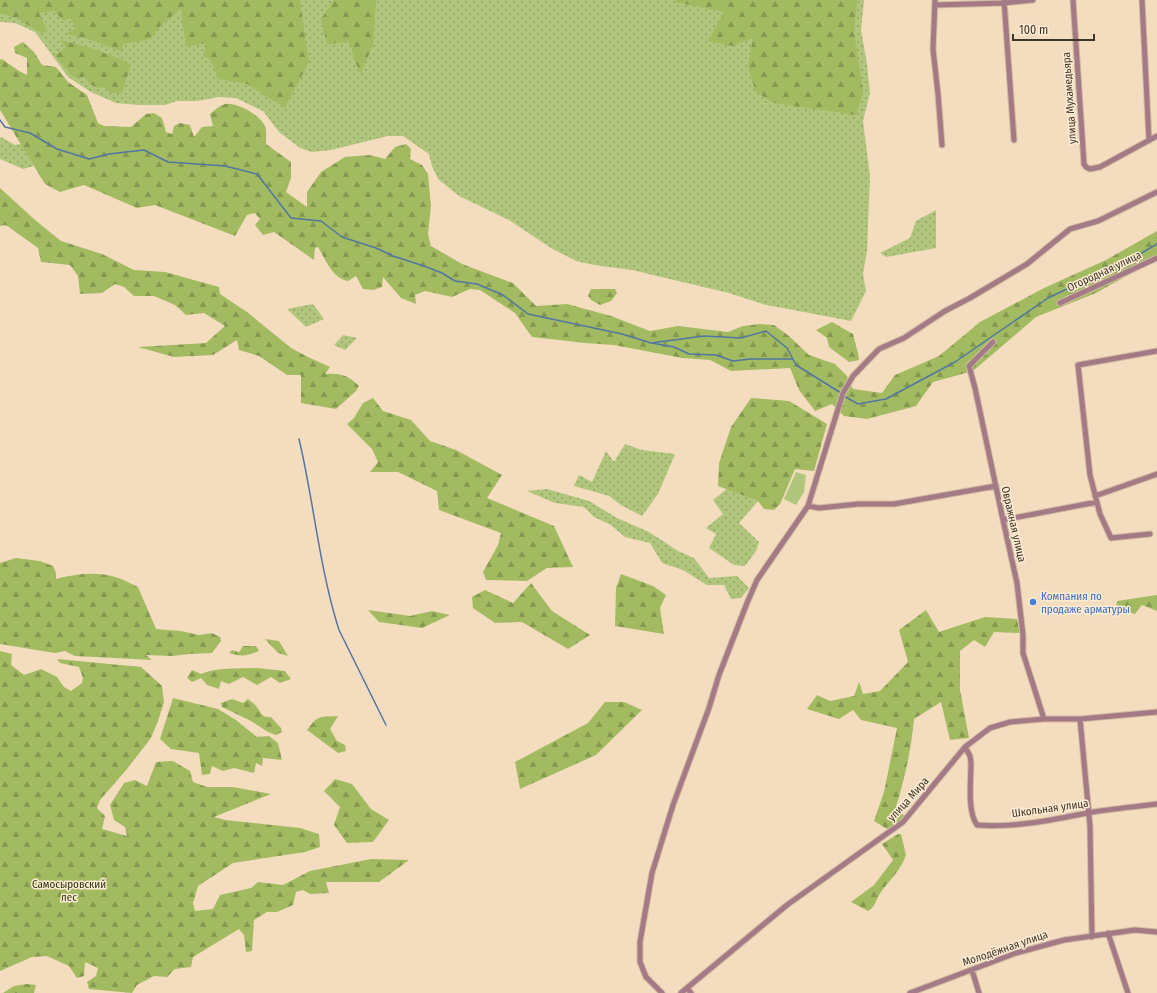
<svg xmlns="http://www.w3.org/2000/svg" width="1157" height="993" viewBox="0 0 1157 993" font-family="'Fira Sans Condensed',sans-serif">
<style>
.grass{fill:url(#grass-dots)}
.forest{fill:url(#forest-firs)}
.garden{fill:#b0c67c}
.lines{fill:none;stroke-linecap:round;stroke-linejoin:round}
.stream{stroke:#5176a3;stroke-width:1.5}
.minor-casing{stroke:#d0bba1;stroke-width:7}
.minor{stroke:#a37a85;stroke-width:5}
.shop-dot{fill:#3f7fe0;stroke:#feebd3;stroke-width:1.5}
.labels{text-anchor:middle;stroke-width:3;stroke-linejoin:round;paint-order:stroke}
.street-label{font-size:11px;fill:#3e3529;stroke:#feebd3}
.shop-label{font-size:11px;fill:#366cbe;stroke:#feebd3;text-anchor:start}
.park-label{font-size:11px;fill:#2b340e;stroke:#feebd3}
</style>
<defs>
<pattern id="grass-dots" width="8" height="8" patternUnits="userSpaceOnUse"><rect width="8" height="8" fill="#b0c67c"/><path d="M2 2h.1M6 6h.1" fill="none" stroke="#91a266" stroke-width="1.8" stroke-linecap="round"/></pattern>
<pattern id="forest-firs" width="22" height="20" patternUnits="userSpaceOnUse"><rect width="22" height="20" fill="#a2bb61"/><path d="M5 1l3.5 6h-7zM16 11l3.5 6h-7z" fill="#859950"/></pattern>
</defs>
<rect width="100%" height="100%" fill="#f4ddbf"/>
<path class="grass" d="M0,0H864L861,30L867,64L870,93L863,121L870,176L867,251L863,274L866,291L851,321L783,308L766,305L729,293L678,281L632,270L594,265L576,261L551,248L509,220L459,196L438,179L432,166L429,154L403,136H388L331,150L312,152L300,148L279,132L263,111L236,98L219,97L197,101H177L165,105H139L116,103L91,92L68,77L35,32L15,23L0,22Z
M1,137L15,145L21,144L34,166L23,169L0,159V139Z
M936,210V248L886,257L880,253L910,238L916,221Z
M313,304L324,319L306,327L287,309Z
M343,335L357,338L345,350L334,345Z
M625,444L642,450L675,454L658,494L642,516L621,505L609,496L574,486L579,475L592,482L606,451L614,462Z
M547,489L589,501L617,518L649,532L678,551L694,558L709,578L737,576L749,588L741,598L731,599L724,585H707L683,570L662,563L650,543L625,537L611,525L594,517L584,507L555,503L527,491Z
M727,489L758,501L739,523L759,542L756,551L745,566L734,565L709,548L716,534L706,528L723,514L713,500Z"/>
<path class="forest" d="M0,0H300L309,62L285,108L247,84L218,79L210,59L203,56L206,43L186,46L181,9L161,25L150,39L124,44L120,51L92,40L66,34L76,28L70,18L64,21L54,11L39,13L48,32L41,33L16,18L0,13Z
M334,0H376L373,45L360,75L349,42L327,44L321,19Z
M676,0H857L854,32L863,91L856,115L773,103L755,91L748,65L753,38L732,46L708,41L724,12L675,2Z
M59,40C84,45 108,53 131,64L122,93H111L104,87L99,88L89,84L85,76L79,79L71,75L55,56L66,47Z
M23,42L34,52L42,65L56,67L68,82L87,95L98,123L104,126L131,127L146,114L154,113L162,118L166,132L172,134L174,126L180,123L190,125L194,137L202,127L213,126L210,114C215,110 219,106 225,104C237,102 260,115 265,126C267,130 266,139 266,144L291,162V178L286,192L307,207V192L321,172L345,157L370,155L385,159L395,147L406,144L411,149L410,159L422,165L428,174L431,206L428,234L431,246L462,264L513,283L536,306L567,304L611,316L650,331L678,326L728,332L743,326L760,324L774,325L789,336L809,355L835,364L847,376L853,389L882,393L895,375L939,356L980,322L1044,288L1106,260L1157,231V259L1096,293L1036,317L973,371L933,382L916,406L867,419L844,416L832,404L815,411L799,390L790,368L731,371L710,360L682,358L614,345L585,343L532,337L515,313L480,290L470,289L452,297L425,291L415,295L416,304L401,298L383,277L382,287L373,290L363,289L356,276L348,281C332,278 326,260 318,247L315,248L314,260L274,232L263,235L255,225L260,219L255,213L247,215L235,236L155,205L137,208L84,185L60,192L45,184L0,110V60L2,59L19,71L27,75V58L15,53L14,47Z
M0,188L35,220L61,241L102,254L134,270L165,272L219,287L220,294L247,312L291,348L308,357L330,367L325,374C340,373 348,375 359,386L356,391L336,409L301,403V375H287L259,356L239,350L237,340L213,355L174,357L138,347L206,343L225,326L204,313L186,315L175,305L154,296H134L124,287L115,284L102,293L80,294L78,276L70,265L41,262L38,248L6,225L0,226Z
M591,289H615L617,293L611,301L600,305L591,300L588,296Z
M832,322L853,334L858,353L859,360L849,362L829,347L827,338L816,330Z
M373,398L383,411L411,420L430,441L456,450L502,475L487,498L554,526L573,567L547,568L527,581L486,580L483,572L498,545L501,533L439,510L437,491L398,472H370L378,462L372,449L347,424L354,418L363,403Z
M751,398L789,401L827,424L814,471L795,469L780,504L774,510L764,509L758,501L718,486L719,463L731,427Z
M16,558L40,561L53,566L56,573V579C75,574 93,572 112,576C120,578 130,583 138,587L156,629L181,631L199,635L212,633L220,637L221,641L212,653L189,654L172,656L146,655L152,660L75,656L65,651L55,653L0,644V563Z
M621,574L653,586L666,595L660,608L664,634L615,626L616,588Z
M531,583L552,611L590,635L568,649L522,622L495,623L473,608L472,597L485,590L513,603Z
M1157,595V611L1142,605L1135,614L1116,608L1117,601Z
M368,610L410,616L432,611L450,615L422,628L379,622Z
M926,610L939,632L985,617L1017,619L1020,633L994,632L985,647L974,640L960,651V690L969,738L950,740L941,702L914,719C911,751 905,777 896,807L906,818L887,829L874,821L884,792L897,728L861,720L853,710L839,719L807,709L817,695L830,701L854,696L859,682L863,694L880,691L908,662L899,630Z
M265,639L279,641L288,656L278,653Z
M243,646H256L259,651C248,656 241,657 229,653L232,650L239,652Z
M0,651L12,654L11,665L24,675L41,669L57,677L64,687L71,691L82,683L83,678L79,667L60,663L57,659L141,667L162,686L164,702L158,721L151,738L127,769L100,800L97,808L105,816L102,829L127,836L125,827L114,820L110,805L124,783L135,780L147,786L156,762L173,761L190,771L193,782L207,787H233L271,794L214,817L225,820L300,828L319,834L320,847L305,852L233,863L198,886L193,903L195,911L213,909L220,895L251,888L258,882L283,885L310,871L371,859L409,860L379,882H326L329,893L310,894L303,890L296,892L293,905L277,912H267L254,920L252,951L246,952L244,935L239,929L193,957L191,967L175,969L167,977L154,976L137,985L132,993L89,989L87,982L96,976L98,968L85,962L84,976L77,978L69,966L47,956L32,957L0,971Z
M258,668L285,671L291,679L280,683L271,677L257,685L243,677L229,684L221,681L219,689L207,685L201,678L192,682L187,678L192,670L201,674C218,667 239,669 258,668Z
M173,698L218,709L236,720L257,737L269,736L278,743L282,760L263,758L262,766L256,763L254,773L234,768L223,771L212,766L210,774L202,775L199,753L171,749L160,739Z
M232,699L243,703L248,699C250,701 254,703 256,706C261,712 261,718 271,717L281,728L282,732L276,735L268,732L251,721L222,707L221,703Z
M605,702H624L642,710L596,755L520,789L515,762L588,723Z
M338,716L330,729L337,741L345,745L346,751L338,753L307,730C318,715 319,717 338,716Z
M335,779L352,784L371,809L389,820L373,842L347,843L334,825L340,807L324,791Z
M898,834H901L906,855C901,871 888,881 879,895C876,901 874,908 868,911L851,902L874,885L893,860L882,844Z
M27,984L36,985L34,993H3L14,986Z"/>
<path class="garden" d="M796,472L806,475L804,492L796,505L784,499Z"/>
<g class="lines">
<path class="stream" d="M0,120L5,127L30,133L57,149L89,159L109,154L144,150L168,162L225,166L257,174L291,218L321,221L342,237L376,248L393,256L424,266L442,273L455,281L477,284L503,295L528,314L622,334L651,343L704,336L741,338L766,331L787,348L796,365L841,393
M652,343L674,347L689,354L716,355L733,361L750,359H793
M844,396L858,404L886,399L955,362L1048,298L1140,254L1157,244
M299,439C314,502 319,567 339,630L386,725"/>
<g class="minor-casing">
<path id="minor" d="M935,0L933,49L938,94L942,145
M1004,0L1014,140
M1073,0L1084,164L1086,167L1090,169L1100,167L1157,136
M1142,0L1149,140
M935,5L1004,3L1033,0
M1060,303L1157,258
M993,342L969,366L975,388L1003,520L1017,583L1023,635V653L1044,719
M1095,496L1157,474
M808,506L819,508L858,504H894L996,486
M1003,520L1097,502
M1150,534L1111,538L1100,514L1090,475L1078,365L1157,351
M1080,719L1090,826L1092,937
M965,747L970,756L971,763C971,781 967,811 977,825C1015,828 1051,820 1087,813C1110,809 1134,807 1157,804
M1108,933L1128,993
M972,970L979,993
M687,988L691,993
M662,993L646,977L640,962V942L652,873L673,805L709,708L719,675L747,603L757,580L808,506L843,393L853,376L879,349L904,338L945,311L970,298L1027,264L1070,229L1098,221L1157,192
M681,993L787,905L903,822L965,747L990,728L1010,722L1044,719H1080L1157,712
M910,993L1016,953L1064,940L1135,930L1157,932"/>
</g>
<use href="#minor" class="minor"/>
</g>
<circle class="shop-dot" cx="1033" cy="602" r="4"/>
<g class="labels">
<g class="street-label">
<text transform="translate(1069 98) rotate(-94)" y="4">улица Мухамедьяра</text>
<text transform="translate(1104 271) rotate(-25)" y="4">Огородная улица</text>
<text transform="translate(1014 524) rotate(77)" y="4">Овражная улица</text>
<text transform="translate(908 799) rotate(-48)" y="4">улица Мира</text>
<text transform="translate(1050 808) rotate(-8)" y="4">Школьная улица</text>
<text transform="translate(1005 948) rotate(-19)" y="4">Молодёжная улица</text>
</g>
<g class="shop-label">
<text x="1041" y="600">Компания по<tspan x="1041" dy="13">продаже арматуры</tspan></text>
</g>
<g class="park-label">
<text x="69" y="888">Самосыровский<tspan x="69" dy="13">лес</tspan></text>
</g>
</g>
<path d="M1013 34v6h81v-6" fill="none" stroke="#3e3529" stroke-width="2"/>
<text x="1019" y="34" font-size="12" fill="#3e3529" stroke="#feebd3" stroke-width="3" paint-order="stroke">100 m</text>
</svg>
